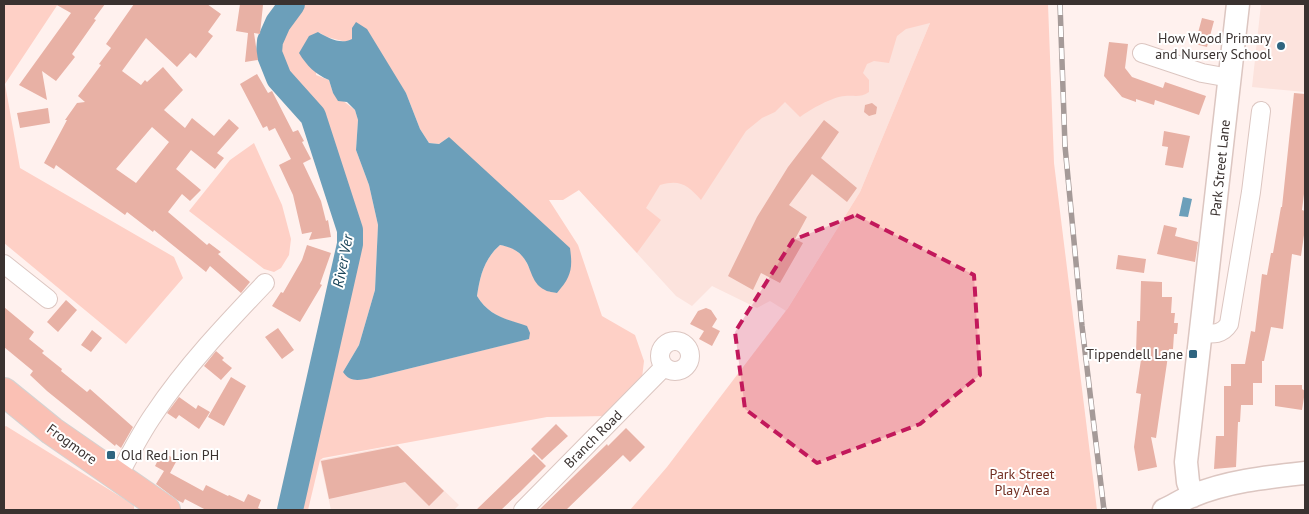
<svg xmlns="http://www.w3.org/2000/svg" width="1309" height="514" viewBox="0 0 1309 514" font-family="'PT Sans',sans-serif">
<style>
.built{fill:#fce3dd}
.green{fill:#fed0c6;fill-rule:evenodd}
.water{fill:#6c9fba}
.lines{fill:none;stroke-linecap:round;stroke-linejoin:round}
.river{stroke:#6c9fba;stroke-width:26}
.building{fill:#e8b1a5;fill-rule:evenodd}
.minor-casing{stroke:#dcc6c1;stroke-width:20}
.tertiary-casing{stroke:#dcc6c1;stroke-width:25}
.primary-casing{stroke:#d4d2d1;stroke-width:30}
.minor{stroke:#fff;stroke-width:18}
.tertiary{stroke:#fff;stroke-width:22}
.primary{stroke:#fac0b4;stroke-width:28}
.rail-casing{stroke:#a59a98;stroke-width:5.5}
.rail{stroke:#fff;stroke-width:4;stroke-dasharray:11;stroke-linecap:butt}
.marked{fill:#c2185b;fill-opacity:0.2;stroke:#c2185b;stroke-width:4;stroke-dasharray:10 6;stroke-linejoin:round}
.poi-dot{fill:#2f6580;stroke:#fff;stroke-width:2}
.labels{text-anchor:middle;stroke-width:4;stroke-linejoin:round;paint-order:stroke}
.poi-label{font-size:14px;fill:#3a3230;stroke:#fff;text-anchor:end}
.street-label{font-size:14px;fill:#3a3230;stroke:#fff}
.park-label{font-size:14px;fill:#712f22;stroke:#fff}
.water-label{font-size:15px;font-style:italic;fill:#1a455a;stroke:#fff}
</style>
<rect width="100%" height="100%" fill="#fff1ee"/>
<path class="built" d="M705,4L930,23L860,192L786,311L770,301L757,308L712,286L692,306L676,296L579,190Z
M1261,4H1305V92L1252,87Z
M397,445L459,505L454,510H331L320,460Z"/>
<path class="green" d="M4,4H58L5,84L20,168L174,257L183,278L126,344L4,243Z
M300,4H1048L1054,163L1097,510H630L667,467L788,308L860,192L930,23L906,29L897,36L889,63L874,61L867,64L863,73L869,80V92C861,98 854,95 845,96C832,97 811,109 800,117L785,102L775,112L762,118L746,131L701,200C688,185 680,179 660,185L646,208L661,220L637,253L579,190L563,200H549L578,245L602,316L635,335L644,361L642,378L608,416L547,417L323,458L320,460L308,510H295L309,458L359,235L357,225L338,178L325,138L312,107L276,61L273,48L280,26ZM352,28L406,93L420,129L429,143L439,144L449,137L557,293L536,281L523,256L511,247L500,245C484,259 480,276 477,296C489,316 506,319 527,327L528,339L371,378L343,372L359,345L375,290L378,225L369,185L356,150L358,120L355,110L333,93L329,80L316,75L318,32L327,37L346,42L353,39Z
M254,143L282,205L291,239L289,255L281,268L274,272L264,269L189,211L230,160Z
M6,426L134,505V510H4V427Z"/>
<path class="water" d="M356,22L367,29L406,93L420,129L429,143L439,144L449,137L570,248C573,269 571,277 557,293C554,292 548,292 545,290C524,280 537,252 500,245C484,259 480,276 477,296C489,316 506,319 527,326L530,333L529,339L371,378C360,380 350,383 343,372L359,345L375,290L378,225L369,185L356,150L358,120L355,110L347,102L338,101L333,93L329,80C315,74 307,66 299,53L309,36L318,32C328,38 341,45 352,39V28Z
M1183,197L1192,199L1188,217L1179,216Z"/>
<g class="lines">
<path class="river" d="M290,510L350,244V230L313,116L279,78L269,53L270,41L278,23L292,4"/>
</g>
<path class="building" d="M55,4H105L94,19L96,20L72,54L75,57L56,81L42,71L47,100L19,85L71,13Z
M134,4H207L221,14L208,32L213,36L196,58L190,53L177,67L146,38L122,71L141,85L145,80L147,82L163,67L183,90L164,110L185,128L192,118L214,136L229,119L239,128L217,153L224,158L215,169L191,150L176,169L201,190L190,201L182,194L168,212L207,245L209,243L221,252L218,254L250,282L241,293L210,266L206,272L154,230L153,232L127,212L125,215L56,165L54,169L44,163L67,120H65L77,103L85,102L78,96L101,65L99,64L111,48L106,44ZM152,127L169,142L136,183L116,169Z
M240,4L263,5L260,34L254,33L258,60L245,62L248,33L236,31Z
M1202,18L1214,21L1207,47L1195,44Z
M1109,42L1128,44L1125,68L1132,77L1163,88L1165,82L1206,96L1199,115L1155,100L1154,105L1136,99V102L1122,97L1104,76Z
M257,74L268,93L272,91L293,132L298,130L304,141L302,142L311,159L303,163L321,201L326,221L328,220L331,237L309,240L312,232L302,234L293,195L279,165L291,159L275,128L269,131L267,126L263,128L240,84Z
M1294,93L1305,94V186L1302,210L1305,211V228L1301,256L1292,254L1283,329L1271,327L1264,361H1262V383H1253V405H1241L1240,422H1238L1236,467L1214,469L1216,436H1224V386H1231V364H1245L1251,331L1255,332L1262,274L1267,275L1271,253H1273L1281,207H1282Z
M872,103L877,107L876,114L869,116L864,112L865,105Z
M48,108L50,123L20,128L17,113Z
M824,120L839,132L821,158L857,188L847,202L812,174L789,205L807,217L795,239L803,243L780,283L761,273L753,290L728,276L757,217L788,167Z
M1164,131L1190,136L1183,168L1165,165L1168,147L1162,146Z
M1164,225L1177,228L1175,236L1198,242L1195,262L1157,254Z
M307,245L331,253L320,284L322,285L300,322L272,306L281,292L283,293L302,260Z
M1118,255L1146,259L1144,273L1116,269Z
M1141,281L1162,282V297H1172L1171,313H1175L1174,323H1178L1177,334H1174L1173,349H1169L1156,438L1151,437L1157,467L1138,471L1134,447L1141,394L1136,393L1142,353H1136L1137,321H1140Z
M66,300L77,310L58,332L47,322Z
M4,307L34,332L29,339L44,351L42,353L62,369L61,371L87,392L90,389L133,427L121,448L116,444L115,446L47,391L30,375L33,371L4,347Z
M706,308L711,310L717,319L712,327L720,331L712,346L699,339L704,331L690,324L698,311Z
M278,328L294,350L282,359L265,337Z
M92,330L102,338L91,352L81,345Z
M216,351L224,358L222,360L232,368L221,380L204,366Z
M231,377L246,386L224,426L208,417Z
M1275,385H1302V389L1305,391L1302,410L1275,406Z
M179,397L196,409L198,405L210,412L199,429L179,415L176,419L167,413Z
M556,424L568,436L542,460L531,449Z
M626,428L645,447L630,462L623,455L566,510H539L607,444L608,446Z
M398,446L444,491L429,506L405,482L329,499L321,461Z
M162,452L177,460L170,473L203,491L206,485L228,496L229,495L244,502L248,494L261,500L258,508L263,510H206L185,499L183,503L177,500L156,484L164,471L155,466Z
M534,454L546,466L521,491L501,510H476Z"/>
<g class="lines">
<g class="minor-casing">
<path id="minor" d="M1142,53L1202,73L1230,78
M4,264L48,299
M1200,333C1213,334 1222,335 1229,324L1251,192L1261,111
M660 356a15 15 0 1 1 30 0a15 15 0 1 1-30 0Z
M118,477C129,456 140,434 154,414C186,366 226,324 265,283
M523,510L664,367"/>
</g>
<g class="tertiary-casing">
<path id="tertiary" d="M1193,496L1188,482L1186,462L1238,4
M1164,510C1173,506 1182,500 1192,496C1227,481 1268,477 1305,473"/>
</g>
<g class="primary-casing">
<path id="primary" d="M4,392L52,431L166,510"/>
</g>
<use href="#minor" class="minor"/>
<use href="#tertiary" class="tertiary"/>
<use href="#primary" class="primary"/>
<g class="rail-casing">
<path id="rail" d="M1060,4L1065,146L1082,326L1104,510"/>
</g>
<use href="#rail" class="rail"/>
</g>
<path class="marked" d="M856,215L974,275L980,375L920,424L817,463L745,409L735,332L793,240Z"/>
<g class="poi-dot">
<circle cx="1281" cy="46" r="5"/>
<rect x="1188" y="349" width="10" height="10" rx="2.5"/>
<rect x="106" y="450" width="10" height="10" rx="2.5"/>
</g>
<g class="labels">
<g class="poi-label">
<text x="1271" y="43">How Wood Primary<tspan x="1271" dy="16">and Nursery School</tspan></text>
<text x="1183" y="359">Tippendell Lane</text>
<text x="121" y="460" text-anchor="start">Old Red Lion PH</text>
</g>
<g class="street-label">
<text transform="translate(1220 168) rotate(-84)" y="5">Park Street Lane</text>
<text transform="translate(593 439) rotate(-45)" y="5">Branch Road</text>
<text transform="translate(72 444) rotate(36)" y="5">Frogmore</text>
</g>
<g class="park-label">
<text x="1022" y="479">Park Street<tspan x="1022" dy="16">Play Area</tspan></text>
</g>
<g class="water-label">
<text transform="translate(343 261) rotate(-79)" y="5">River Ver</text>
</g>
</g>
<rect width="1309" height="514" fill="none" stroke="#3a3230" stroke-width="10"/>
</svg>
